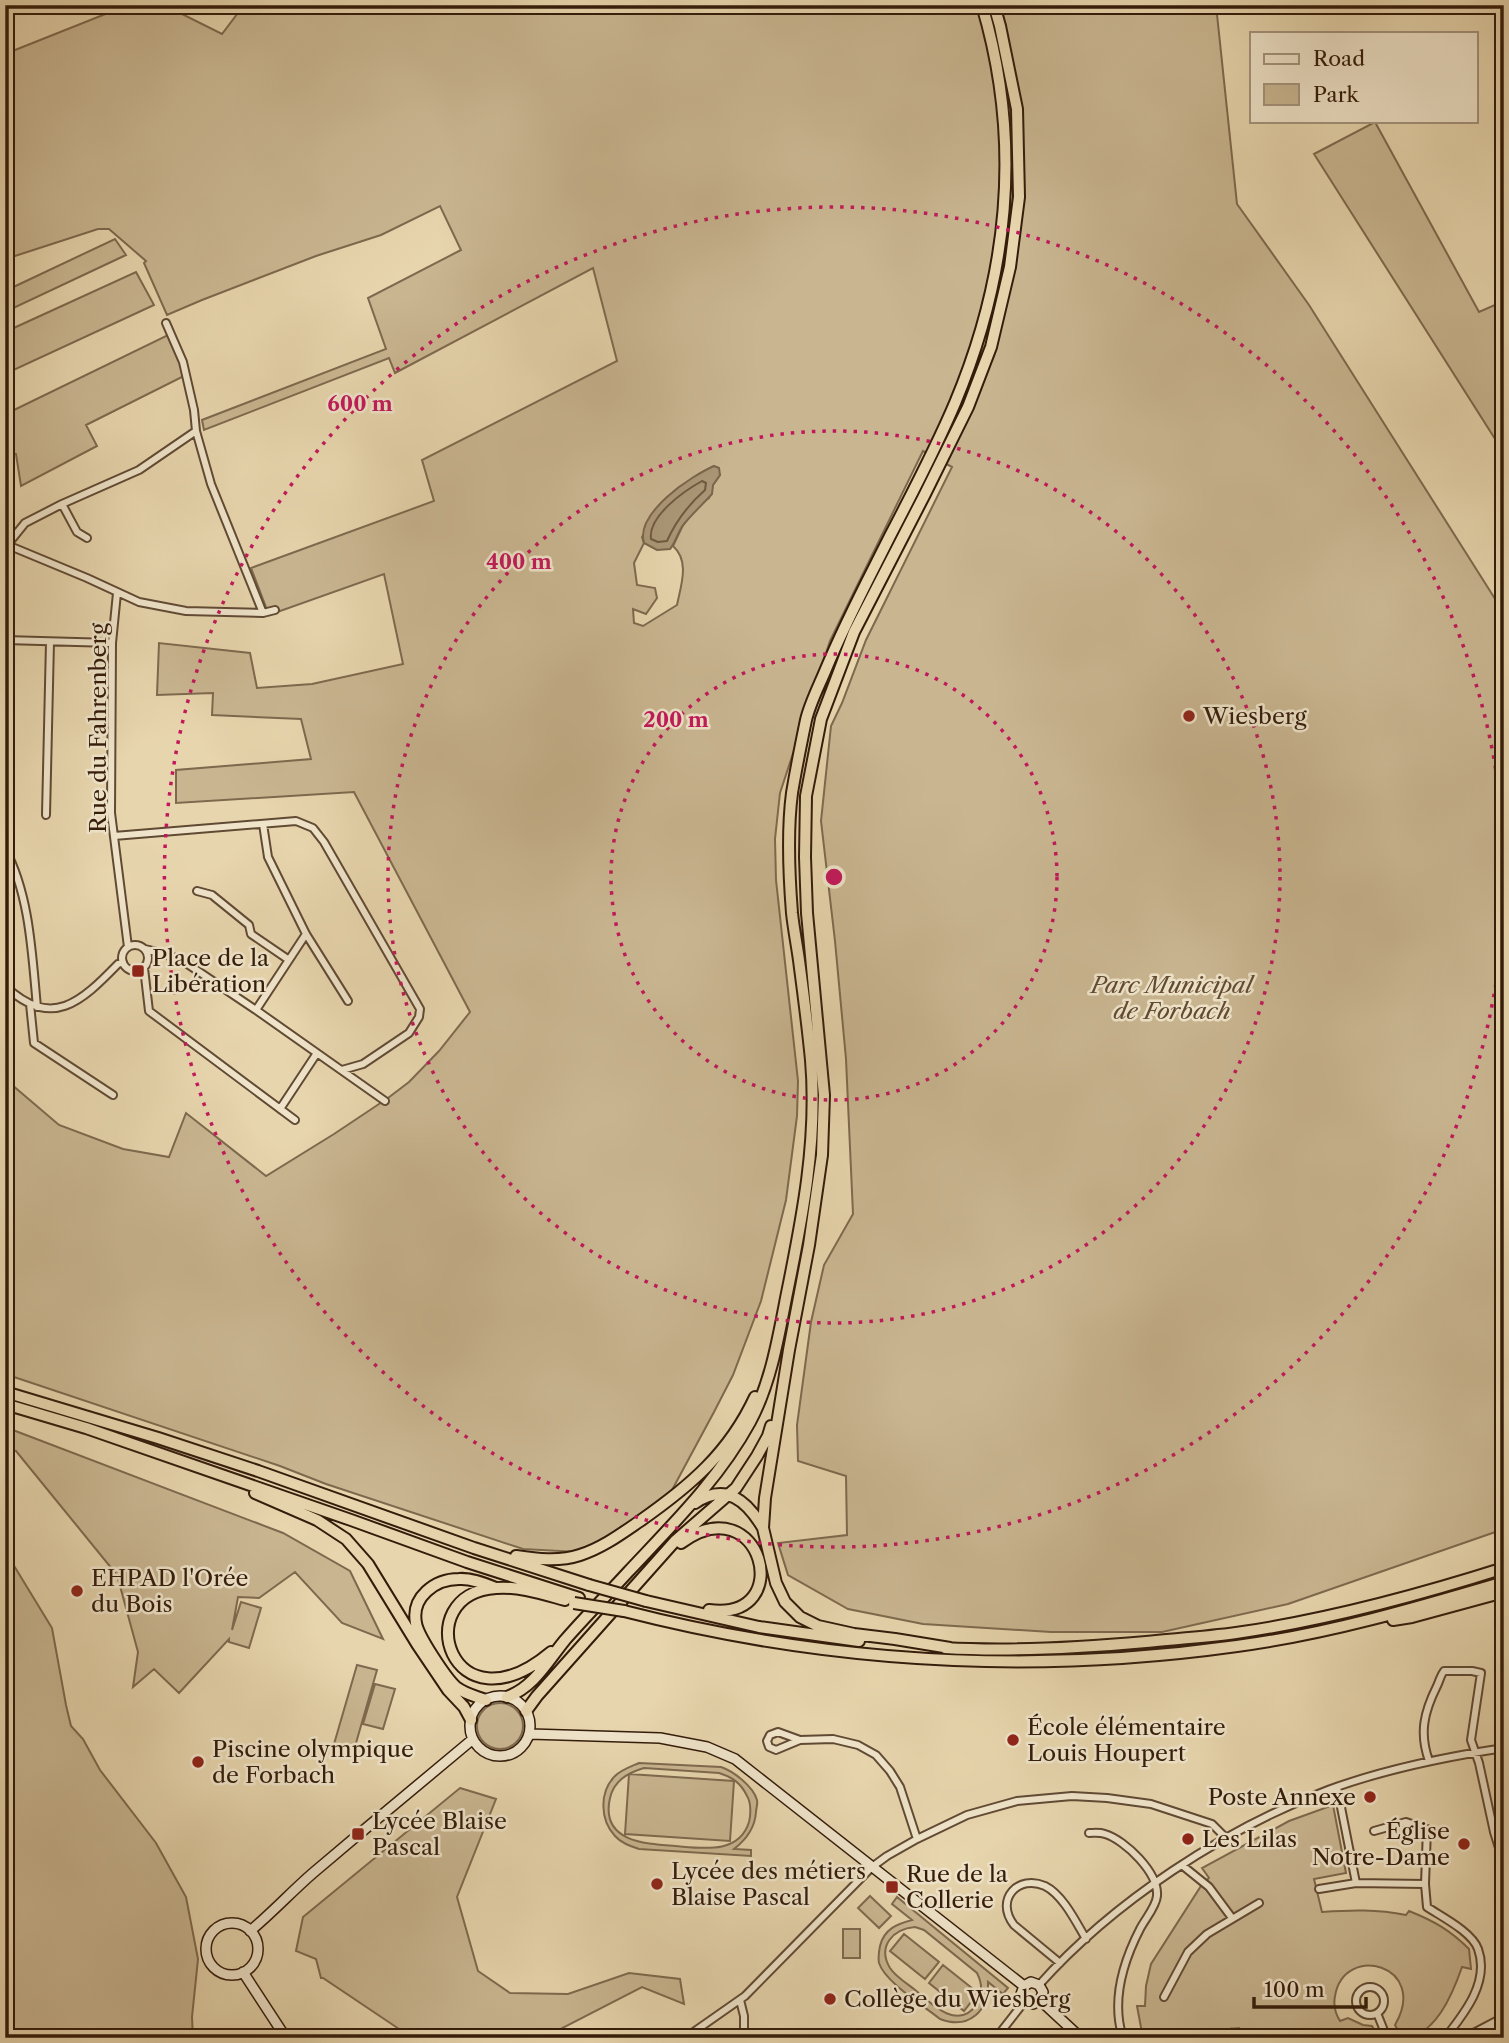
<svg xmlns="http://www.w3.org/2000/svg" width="1509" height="2043" viewBox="0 0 1509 2043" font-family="'Libre Caslon Text',serif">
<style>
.green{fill:#c9b691;stroke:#7e694e;stroke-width:2;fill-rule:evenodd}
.water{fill:#aa9676;stroke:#7b654b;stroke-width:2}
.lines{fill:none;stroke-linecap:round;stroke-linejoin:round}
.shore{stroke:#6f5940;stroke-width:2}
.street-casing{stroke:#614a34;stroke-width:10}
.secondary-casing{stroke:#341c0b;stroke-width:12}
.highway-casing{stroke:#341c0b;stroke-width:14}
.street{stroke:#efe4ca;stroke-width:6}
.secondary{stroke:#efe4ca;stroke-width:9}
.highway{stroke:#e7d5ad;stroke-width:10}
.highway-bridge-casing{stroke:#341c0b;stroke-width:14;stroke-linecap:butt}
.highway-bridge{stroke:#e7d5ad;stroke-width:10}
.ring{fill:none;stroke:#c2185b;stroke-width:3.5;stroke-dasharray:3.5 7}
.poi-dot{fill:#8f2418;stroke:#efe4ca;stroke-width:2.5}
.labels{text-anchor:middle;stroke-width:5;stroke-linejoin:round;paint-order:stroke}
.poi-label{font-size:23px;fill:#341c0b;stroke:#efe4ca;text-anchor:start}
.street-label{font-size:23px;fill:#341c0b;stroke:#efe4ca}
.park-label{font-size:23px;font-style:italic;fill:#614a33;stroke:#efe4ca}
.centre{fill:#c2185b;stroke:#efe4ca;stroke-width:3.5}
.ring-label{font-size:21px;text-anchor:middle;font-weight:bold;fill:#c2185b;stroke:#efe4ca;stroke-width:5;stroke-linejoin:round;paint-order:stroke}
</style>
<rect width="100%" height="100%" fill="#e7d5ad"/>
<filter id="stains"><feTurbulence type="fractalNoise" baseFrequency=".00286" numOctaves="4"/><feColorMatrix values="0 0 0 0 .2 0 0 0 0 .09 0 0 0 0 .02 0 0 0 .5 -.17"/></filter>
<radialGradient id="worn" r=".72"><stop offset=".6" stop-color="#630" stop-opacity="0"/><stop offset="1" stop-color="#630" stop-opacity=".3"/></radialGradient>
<path class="green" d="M128,5H164L222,34L244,5H1216L1237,204L1309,305L1504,613V1529L1288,1604L1162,1632H1051L923,1624L848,1609L788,1575L778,1543L847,1535L846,1476L798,1461L797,1425L811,1322L824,1265L853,1214L846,1059L835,941L821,821L831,726L842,703L866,640L952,467L923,451L830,641L780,793L775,839L776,880L798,1081L797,1116L786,1200L761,1301L733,1375L714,1412L672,1490L616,1532L594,1545L578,1552L523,1549L326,1484L280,1466L5,1374V1079L59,1125L123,1149L169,1157L186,1113L266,1176L334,1134L388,1098L409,1082L439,1051L470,1012L354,792L176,803V770L311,759L301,719L212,715L213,693L157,695L159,643L250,653L257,688L312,684L403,664L384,574L269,615L251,568L434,501L422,460L617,361L593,268L395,373L389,358L204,430L202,420L386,349L368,298L461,250L440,206L381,235L316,256L202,300L167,315L144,263L146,261L109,229H98L15,256L5,255V54ZM714,466L720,475L713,485L709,498L700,503L683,525L673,546C690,561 681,585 677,605L643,626L634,623L633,609L646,614L657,598L655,588L637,585L634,563L644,543L642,537L662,502L679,487Z
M1375,122L1479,312L1504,301V453L1314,154Z
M115,239L126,255L5,312V291Z
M136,272L154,305L5,374V332Z
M168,335L180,362L184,376L86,425L97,446L21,486L16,454L5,451V386L10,412Z
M5,1427L283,1533L350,1571L383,1639L342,1623L295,1572L259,1598L238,1597L232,1630L241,1602L261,1608L249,1648L229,1642V1639L179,1693L154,1669L133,1687L138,1652L117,1575L16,1451L5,1449Z
M5,1551L52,1628L66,1705L71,1726L83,1739L100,1770L156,1843L186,1897L198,1959L192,2017L193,2038H5Z
M357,1665L377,1670L354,1750L334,1744Z
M375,1684L395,1689L383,1729L363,1724Z
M477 1726a23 23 0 1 1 46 0a23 23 0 1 1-46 0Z
M639,1763L721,1767C733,1771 753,1786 757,1800C758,1804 756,1808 756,1812C755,1828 747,1839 734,1849L751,1850V1856L639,1849C630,1846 621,1843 615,1836C600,1820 599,1792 615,1776C621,1770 630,1767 639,1763ZM644,1768L719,1773C732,1777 741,1783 747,1796C751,1802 751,1814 749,1822C739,1855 701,1848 675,1846C646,1844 600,1842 610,1798C614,1781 627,1773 644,1768Z
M629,1774L734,1781L730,1841L625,1834Z
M460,1788L496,1799L457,1897L478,1971L510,1993L568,1994L629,1973L680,1979L684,2004L642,1987L543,2038H406L405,2033L323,1978H321L316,1959L296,1951L303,1917Z
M1333,1805L1346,1873L1314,1879L1322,1912C1350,1910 1377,1909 1406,1915L1409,1911C1434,1921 1450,1930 1469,1949L1471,1969L1462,1967C1453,1993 1435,2038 1402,2038L1395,2025C1430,1965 1344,1942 1335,1996C1333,2006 1335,2013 1340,2021L1348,2018L1363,2025L1372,2026L1377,2034L1372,2038H1245L1239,2028L1219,2030L1214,2032L1213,2038H1143L1137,2006H1145L1146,1986L1151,1964L1201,1886L1209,1878L1202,1868L1289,1821Z
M870,1896L891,1916L879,1928L858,1908Z
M897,1897L1008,1988L1003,1994L988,1982C989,2011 969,2030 940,2019C924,2006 885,1982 879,1963C878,1958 879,1951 880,1946C884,1929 897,1924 912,1920L892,1904ZM915,1927L924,1930L977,1973C982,1983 983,1994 977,2004C958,2032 930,2003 914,1989C906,1983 895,1976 890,1968C877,1946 893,1929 915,1927Z
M843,1929H860V1958H843Z
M904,1934L939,1962L925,1979L890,1951Z
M943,1965L978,1993L964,2011L929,1983Z"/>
<path class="water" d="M714,466L719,468L720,475L713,485L712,494C703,504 693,513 684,524C678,531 676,542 670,549L657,550L644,543C635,513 691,476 714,466Z"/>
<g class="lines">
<path class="shore" d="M702,481L706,483L705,490C689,504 676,521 667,541L658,542L651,539C648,516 684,491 702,481Z"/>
<g class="street-casing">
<path id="street" d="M166,323L183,362L194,410L196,431L211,484L263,613
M62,504L77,532L87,538
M5,544L87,578L139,602L186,611L263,613L275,610
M8,544L25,523L62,504L139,470L196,431
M117,593L112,643L111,813L128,947
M5,640L112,643
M46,815L50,642
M263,824L268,857L306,934L348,1001
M114,836L296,821L313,828L324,842L420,1009L419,1017L409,1033L363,1064L342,1070
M5,849C30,895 32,955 37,1007
M197,891L212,895L249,925L251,934L289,960
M122 958a13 13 0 1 1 26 0a13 13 0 1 1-26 0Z
M145,949L162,953L183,961L256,1010L385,1101
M144,968L149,1011L295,1120
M5,986C52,1030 81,1002 118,964L123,962
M30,1004L34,1043L113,1095
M256,1010L306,934
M280,1109L317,1053
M800,1740L778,1732L770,1735L767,1741L769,1747L776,1750L800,1740L833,1739L858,1745L876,1755L890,1771L900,1787L917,1839
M1429,1761C1419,1733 1424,1712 1437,1686C1440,1680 1440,1676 1444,1671H1472L1481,1673L1471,1740L1479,1763L1494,1832L1504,1864
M1337,1787L1356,1883
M1374,1831L1406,1822L1427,1829L1425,1884L1427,1907C1442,1917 1472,1932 1478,1949C1490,1982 1464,2014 1445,2038
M1089,1833C1094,1833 1099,1832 1105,1834C1125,1840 1159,1873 1157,1896C1156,1907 1145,1919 1140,1929C1123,1962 1111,2001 1123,2038
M1183,1866L1209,1887L1232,1918
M1319,1889L1356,1883L1425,1884
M1060,1963L1014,1925C994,1899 1019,1874 1045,1886C1063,1895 1076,1922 1086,1939
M1039,1985C1113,1902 1224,1829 1328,1790C1385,1769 1444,1757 1504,1748
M1356 2001a14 14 0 1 1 28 0a14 14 0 1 1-28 0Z
M1164,1997L1188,1952L1207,1934L1259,1903
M740,2000L744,2016V2038
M1377,2013L1387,2038
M1492,2025L1498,2038
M685,2038L745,1996L872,1867L887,1856L917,1839L967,1815L1017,1801L1072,1796L1107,1798L1151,1804L1212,1824L1226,1838
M996,2038L1025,2001
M1221,2038C1227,2031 1236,2031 1242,2038
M1464,2038L1504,2017"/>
</g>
<g class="secondary-casing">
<path id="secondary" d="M470 1726a30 30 0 1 1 60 0a30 30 0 1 1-60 0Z
M530,1734L660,1738L707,1747L735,1759L1024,1986
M206 1949a26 26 0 1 1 52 0a26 26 0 1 1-52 0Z
M250,1931C272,1913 291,1892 313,1873C366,1828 419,1784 473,1739
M243,1972L286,2038
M1024,1986L1031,1982L1039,1985L1043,1992L1040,2000
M1024,1986L1021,1994L1025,2001L1033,2004L1040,2000
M1040,2000L1081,2038"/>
</g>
<g class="highway-casing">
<path id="highway" d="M5,1392L158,1438L258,1471L474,1548L589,1585
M5,1404L86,1428L351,1520L467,1562L579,1598
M255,1493L317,1520L346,1539L368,1564L417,1644L448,1690L464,1707L471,1720
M695,1503C726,1482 747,1501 763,1528
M681,1543C761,1484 798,1622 709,1610
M516,1556C536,1559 559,1562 580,1555C602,1548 621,1534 640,1521C690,1486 729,1453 755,1397
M646,1601L759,1627L859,1641
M624,1611C826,1663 1030,1675 1237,1646C1328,1634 1416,1608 1504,1582
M1393,1620L1412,1617L1504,1592
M945,1648C1012,1652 1079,1648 1146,1642C1176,1639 1206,1637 1236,1633C1327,1620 1416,1596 1504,1568
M950,1648L895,1639L854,1634L818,1626L800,1617L785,1602L776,1583L763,1528L765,1498L789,1350L809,1245L822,1155L824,1095L807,913L805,857L806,796L821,719L854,632L925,494L968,407L991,347L1010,267L1019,197L1017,109L1000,26L994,5
M551,1652C451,1736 407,1594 496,1588C519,1586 543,1594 565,1600
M507,1697C534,1687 547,1662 565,1640C585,1617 607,1595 628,1572C672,1525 719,1479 750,1422C770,1385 778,1340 786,1298C802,1220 818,1140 811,1060C808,1029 804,998 800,968C798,950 794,932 792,913C789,875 787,831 792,793C796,769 801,744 806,720C810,703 819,686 826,669C845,623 868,580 890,536C913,492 936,448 955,403C1009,274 1022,140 982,5
M486,1700C475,1696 465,1694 456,1687C446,1678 418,1636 416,1623C411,1597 435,1579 459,1579C471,1578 484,1583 496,1588
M526,1711L537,1696L675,1541L736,1488L757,1456L768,1436L771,1426"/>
</g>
<use href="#street" class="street"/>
<use href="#secondary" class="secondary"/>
<use href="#highway" class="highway"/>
<g class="highway-bridge-casing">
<path id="highway-bridge" d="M589,1585L646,1601
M574,1603L624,1611"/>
</g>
<use href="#highway-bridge" class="highway-bridge"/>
</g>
<g class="ring">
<circle cx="834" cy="877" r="223"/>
<circle cx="834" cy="877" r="446"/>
<path d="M1504 900A670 670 0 1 1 1504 854"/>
</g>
<g class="poi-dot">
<circle cx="1189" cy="716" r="7"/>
<rect x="131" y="964" width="14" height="14" rx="3.5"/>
<circle cx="77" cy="1591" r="7"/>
<circle cx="1013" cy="1740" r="7"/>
<circle cx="198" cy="1762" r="7"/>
<circle cx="1370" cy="1797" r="7"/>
<rect x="351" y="1827" width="14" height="14" rx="3.5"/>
<circle cx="1188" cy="1839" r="7"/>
<circle cx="1464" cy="1844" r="7"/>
<circle cx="657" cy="1884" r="7"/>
<rect x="885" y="1880" width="14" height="14" rx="3.5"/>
<circle cx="830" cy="1999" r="7"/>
</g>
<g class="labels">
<g class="poi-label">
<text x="1203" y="724">Wiesberg</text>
<text x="152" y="966">Place de la<tspan x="152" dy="26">Libération</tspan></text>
<text x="91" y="1586">EHPAD l'Orée<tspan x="91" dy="26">du Bois</tspan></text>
<text x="1027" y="1735">École élémentaire<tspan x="1027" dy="26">Louis Houpert</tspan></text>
<text x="212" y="1757">Piscine olympique<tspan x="212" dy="26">de Forbach</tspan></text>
<text x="1356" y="1805" text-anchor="end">Poste Annexe</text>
<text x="372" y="1829">Lycée Blaise<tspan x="372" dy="26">Pascal</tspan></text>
<text x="1450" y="1839" text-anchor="end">Église<tspan x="1450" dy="26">Notre-Dame</tspan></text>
<text x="1202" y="1847">Les Lilas</text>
<text x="671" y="1879">Lycée des métiers<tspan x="671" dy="26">Blaise Pascal</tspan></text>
<text x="906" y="1882">Rue de la<tspan x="906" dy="26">Collerie</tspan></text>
<text x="844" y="2007">Collège du Wiesberg</text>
</g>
<g class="street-label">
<text transform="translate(98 728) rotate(-90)" y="8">Rue du Fahrenberg</text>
</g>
<g class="park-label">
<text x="1172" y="993">Parc Municipal<tspan x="1172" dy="26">de Forbach</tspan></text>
</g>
</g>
<circle cx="834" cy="877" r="10" class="centre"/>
<g class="ring-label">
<text x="360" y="411">600 m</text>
<text x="519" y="569">400 m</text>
<text x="676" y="727">200 m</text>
</g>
<rect width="1509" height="2043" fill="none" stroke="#e7d5ad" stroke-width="28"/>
<rect x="7" y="7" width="1495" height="2029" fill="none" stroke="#341c0b" stroke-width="3.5"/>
<rect x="14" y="14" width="1481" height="2015" fill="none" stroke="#341c0b" stroke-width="2"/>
<rect x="1250" y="32" width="228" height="91" fill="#efe4ca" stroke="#a4947e" stroke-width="2"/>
<rect x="1264" y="54" width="35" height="10" fill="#efe4ca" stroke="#a4947e" stroke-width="2"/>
<text x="1313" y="66" font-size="21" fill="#341c0b">Road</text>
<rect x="1264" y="84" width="35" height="21" fill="#c9b691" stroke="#a4947e" stroke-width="2"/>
<text x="1313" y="102" font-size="21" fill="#341c0b">Park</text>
<path d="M1254 1997v10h112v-10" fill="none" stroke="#341c0b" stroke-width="3.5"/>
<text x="1264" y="1997" font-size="21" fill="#341c0b" stroke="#efe4ca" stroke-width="5" paint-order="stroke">100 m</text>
<rect width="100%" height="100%" filter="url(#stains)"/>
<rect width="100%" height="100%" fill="url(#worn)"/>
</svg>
